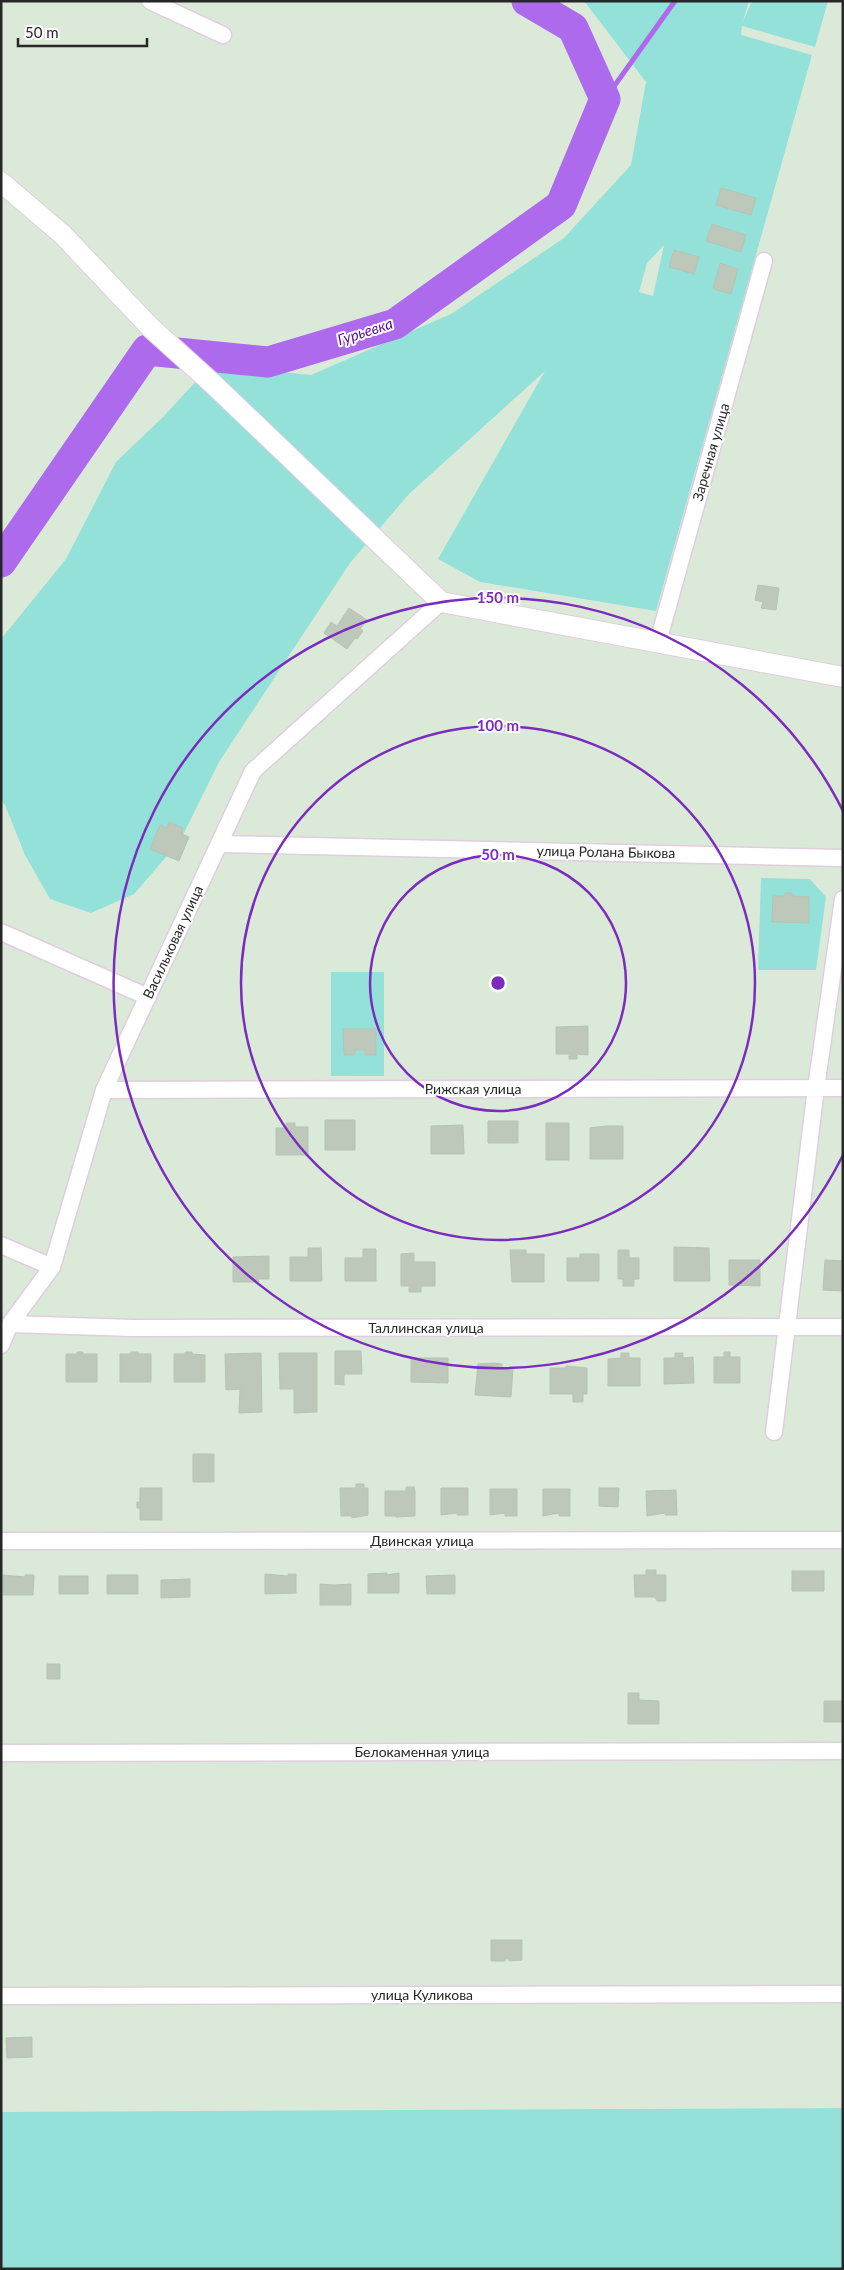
<svg xmlns="http://www.w3.org/2000/svg" width="844" height="2270" viewBox="0 0 844 2270" font-family="Lato,sans-serif">
<style>
.green{fill:#94e1da;fill-rule:evenodd}
.lines{fill:none;stroke-linecap:round;stroke-linejoin:round}
.stream{stroke:#ae6aed;stroke-width:5}
.river{stroke:#ae6aed;stroke-width:31}
.building{fill:#bdc8bb;stroke:#b4c5b2}
.minor-casing{stroke:#e0cddf;stroke-width:19}
.tertiary-casing{stroke:#e0cddf;stroke-width:22}
.minor{stroke:#fff;stroke-width:16}
.tertiary{stroke:#fff;stroke-width:20}
.ring{fill:none;stroke:#7b2cbf;stroke-width:2.5}
.labels{text-anchor:middle;stroke-width:4;stroke-linejoin:round;paint-order:stroke}
.street-label{font-size:14px;fill:#272727;stroke:#fff}
.water-label{font-size:15px;font-style:italic;fill:#5e0d94;stroke:#fff}
.centre{fill:#7b2cbf;stroke:#fff;stroke-width:2.5}
.ring-label{font-size:15px;text-anchor:middle;font-weight:bold;fill:#7b2cbf;stroke:#fff;stroke-width:4;stroke-linejoin:round;paint-order:stroke}
</style>
<rect width="100%" height="100%" fill="#dbead8"/>
<path class="green" d="M584,1H749L743,21L752,1H828L815,47L742,26L741,35L812,55L656,611L480,582L438,559L545,371L409,494L350,563L219,762L180,841L134,894L91,913L50,899L25,855L5,805L1,800V639L66,559L116,462L163,417L211,365L311,375L451,314L564,238L631,165L646,82ZM664,245L653,296L639,292L647,263Z
M761,878L810,879L826,897L816,970H758Z
M331,972H384V1076H331Z
M843,2108V2269H1V2112Z"/>
<g class="lines">
<path class="stream" d="M605,99L675,1"/>
<path class="river" d="M1,562L147,350L268,362L395,324L561,205L605,99L573,28L527,1"/>
</g>
<path class="building" d="M721,188L756,198L751,215L716,205Z
M712,224L746,235L741,252L706,241Z
M674,250L699,257L694,274L669,267Z
M720,263L738,269L731,294L713,289Z
M758,585L779,588L776,610L761,608L763,602L755,600Z
M349,608L367,620L360,629L363,631L357,639L355,638L347,649L324,633L331,622L337,626Z
M169,822L183,828L182,834L189,837L179,861L150,849L160,825L167,828Z
M785,893H792V896L809,897V923L772,922L773,896H785Z
M588,1026V1055L577,1054V1059H569V1054H556V1027Z
M343,1029H376V1055H365V1050H355V1055H344Z
M325,1120H355V1150H325Z
M488,1121H518V1143H488Z
M286,1123H295V1127H308V1155H276V1128H286Z
M546,1123H569V1160H546Z
M463,1125L464,1154H431V1126Z
M606,1126H623V1159H590V1128Z
M674,1247L709,1248L710,1281H674Z
M308,1248H321L322,1281H290V1257H308Z
M363,1249H376V1281H345V1258H363Z
M510,1250H526V1254H544V1282H512Z
M618,1250H629V1258H639V1279H634V1286H623V1279H618Z
M414,1253V1262H435V1286H421V1292H409V1286H401V1254Z
M580,1254H599V1281H567V1258H580Z
M269,1256V1279H258L259,1282H233V1257Z
M729,1260H760V1286L729,1285Z
M825,1260L843,1261V1291L823,1290Z
M335,1351H361L362,1374H344V1385L335,1384Z
M77,1352H83V1354H97V1382H66V1354H77Z
M131,1352H138V1354H151V1382H120V1354H131Z
M185,1352H192V1354L205,1355V1382H174V1354H185Z
M724,1352H730V1357H740V1383H714V1357H724Z
M261,1353L262,1412L239,1413L240,1389L226,1390L225,1354Z
M279,1353H317V1412L294,1413V1389H280Z
M621,1353H629V1358H640V1386H608V1359L621,1358Z
M675,1353H683V1358L693,1357L694,1383L664,1384V1358H675Z
M411,1358H448V1383L411,1382Z
M494,1363L502,1364V1368H513L511,1397L475,1395L478,1364Z
M566,1366L587,1368V1394H583V1402H573V1394H550V1368H566Z
M193,1454H214V1482H193Z
M356,1484H364V1488H368V1515L352,1518V1516H341L340,1488H356Z
M406,1487H414L415,1491V1516L396,1517V1516H385V1491H406Z
M140,1488H162V1520H140V1508H137V1502H140Z
M441,1488H468V1515H457V1513L441,1515Z
M599,1488H619L618,1507L599,1506Z
M490,1489H517V1516H505V1513L490,1515Z
M543,1489H570V1516H559V1513L543,1516Z
M676,1490L677,1515H665V1513L647,1516L646,1491Z
M646,1570H656V1575H666V1601H657L655,1597H635L634,1575H646Z
M792,1571H824V1591H792Z
M387,1573L386,1575L399,1573V1593H368V1574Z
M265,1574L288,1576V1574H296V1593L265,1594Z
M3,1575L25,1577V1575H34L33,1595H3Z
M107,1575H138V1594H107Z
M455,1575V1594H427L426,1576Z
M59,1576H88V1594H59Z
M190,1579V1597L161,1598V1580Z
M320,1584L334,1585L351,1584V1605H320Z
M47,1664H60V1679H47Z
M628,1693H639V1700L659,1701V1724H628Z
M824,1701H843V1722H824Z
M491,1940H522V1960L509,1961V1959H505V1961H491Z
M32,2037V2057L7,2058L6,2038Z"/>
<g class="lines">
<g class="minor-casing">
<path id="minor" d="M150,1L223,35
M658,642L764,261
M219,844L843,858
M1,932L148,997
M104,1090L843,1088
M1,1245L52,1267
M10,1324L133,1328L843,1327
M1,1345L10,1324L52,1267L104,1090L253,771L441,602
M774,1432L816,1088L843,899
M1,1541L843,1540
M1,1753L843,1751
M1,1996L843,1994"/>
</g>
<g class="tertiary-casing">
<path id="tertiary" d="M1,182L63,235L150,327L213,384L441,602L843,677"/>
</g>
<use href="#minor" class="minor"/>
<use href="#tertiary" class="tertiary"/>
</g>
<g class="ring">
<circle cx="498" cy="983" r="128"/>
<circle cx="498" cy="983" r="257"/>
<path d="M843 1155A385 385 0 1 1 843 811"/>
</g>
<g class="labels">
<g class="street-label">
<text transform="translate(711 452) rotate(-74)" y="5">Заречная улица</text>
<text transform="translate(606 852) rotate(1)" y="5">улица Ролана Быкова</text>
<text transform="translate(173 942) rotate(-65)" y="5">Васильковая улица</text>
<text x="473" y="1094">Рижская улица</text>
<text x="426" y="1333">Таллинская улица</text>
<text x="422" y="1546">Двинская улица</text>
<text x="422" y="1757">Белокаменная улица</text>
<text x="422" y="2000">улица Куликова</text>
</g>
<g class="water-label">
<text transform="translate(365 332) rotate(-18)" y="5">Гурьевка</text>
</g>
</g>
<circle cx="498" cy="983" r="8" class="centre"/>
<g class="ring-label">
<text x="498" y="603">150 m</text>
<text x="498" y="731">100 m</text>
<text x="498" y="860">50 m</text>
</g>
<rect width="844" height="2270" fill="none" stroke="#272727" stroke-width="5"/>
<path d="M18 38v8h129v-8" fill="none" stroke="#272727" stroke-width="2.5"/>
<text x="25" y="38" font-size="15" fill="#272727" stroke="#ffffff" stroke-width="4" paint-order="stroke">50 m</text>
</svg>
